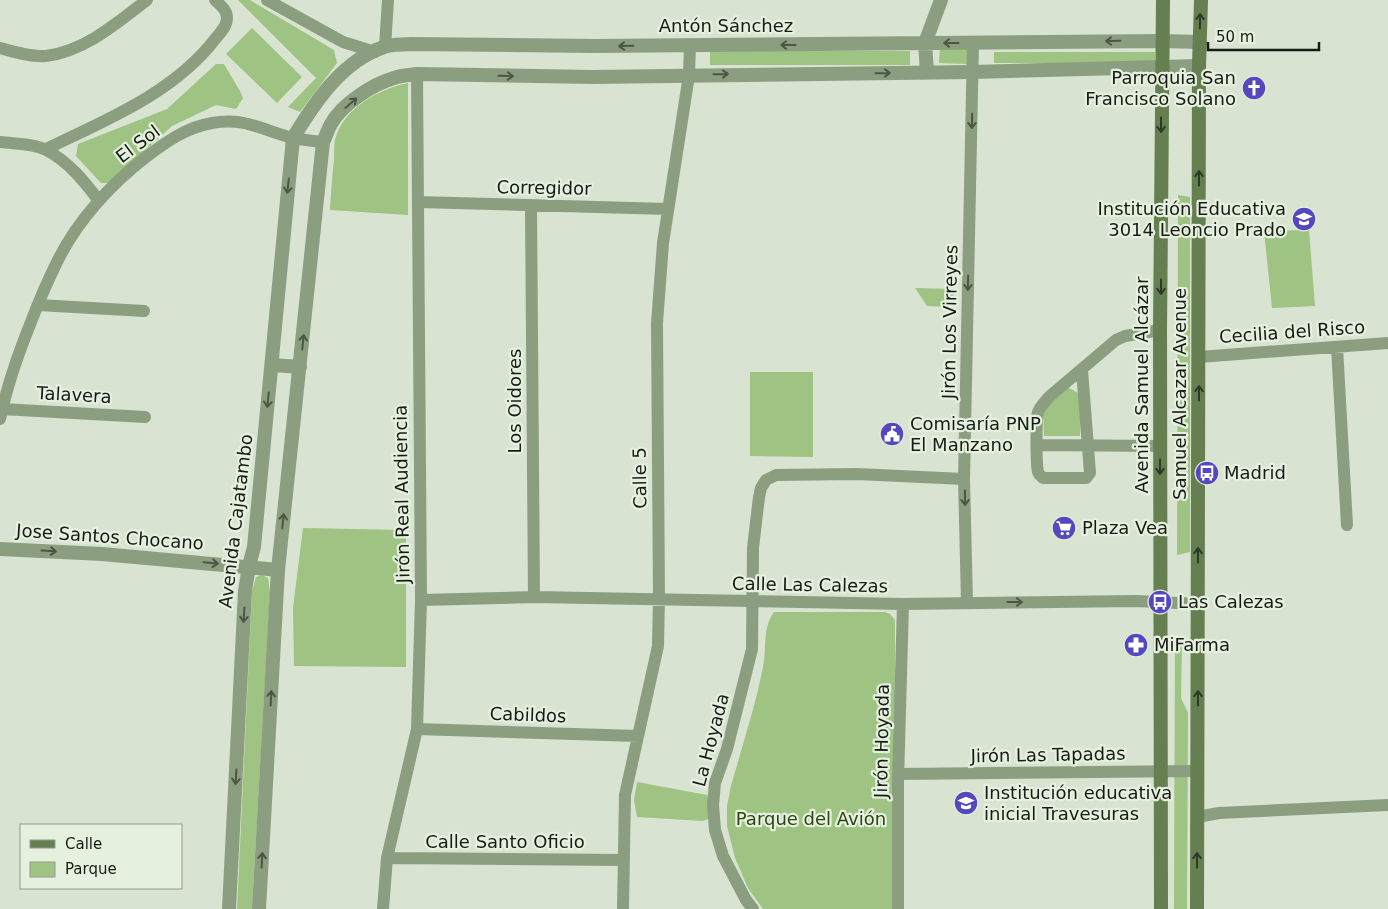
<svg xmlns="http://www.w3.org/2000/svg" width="1388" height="909" viewBox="0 0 1388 909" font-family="'DejaVu Sans',sans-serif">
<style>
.green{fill:#9ec382}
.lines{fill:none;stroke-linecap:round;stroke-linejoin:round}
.minor{stroke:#8c9e80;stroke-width:12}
.tertiary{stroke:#8c9e80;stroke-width:14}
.secondary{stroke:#657f51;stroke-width:14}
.oneway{stroke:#2e3927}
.oneway2{stroke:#4c5645}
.labels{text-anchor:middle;stroke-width:4.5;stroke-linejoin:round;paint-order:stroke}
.street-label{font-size:18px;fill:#171b15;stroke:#e5f0de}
.poi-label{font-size:18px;fill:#171b15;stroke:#e5f0de;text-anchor:start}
.park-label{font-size:18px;fill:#2c4613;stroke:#e5f0de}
</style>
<rect width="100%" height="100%" fill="#d8e3d1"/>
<path class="green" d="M238,0H250L334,50L337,63L300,112L288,107L316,78Z
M252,28L302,77L277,103L226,54Z
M940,47L968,49L967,64L939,63Z
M710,51H910V65H710Z
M994,52H1155V63H994Z
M216,64H224L240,91L243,98L236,109L216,105L172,126L110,183H101L76,156L78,144L167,109Z
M408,83V215L330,210C331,193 332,177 334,160C334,154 334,146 335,140C343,108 379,89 408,83Z
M1178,195L1190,197V552L1177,555Z
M1309,230L1315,306L1272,308L1264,231Z
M915,288L954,289L953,307L927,306Z
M750,372H813V457L750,456Z
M1069,388L1078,393L1081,397L1080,436H1044L1043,411L1063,390Z
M303,528L406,530V667L294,666L293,608Z
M262,575L268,578L270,593L252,909H237L252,592L256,577Z
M774,612H885L890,614L895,620V909H763L748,888L735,858L727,826V806L731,786C742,747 755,707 763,667C767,648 762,628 774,612Z
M1182,640L1181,698L1188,713L1187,909H1174L1175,641Z
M637,782L707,795L708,798V819L703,821L637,817L634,800Z"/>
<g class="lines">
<path class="minor" d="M267,0L343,42L375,52
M385,47L388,0
M0,48C14,52 31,57 46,56C85,51 117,23 147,0
M0,142C14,144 33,143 46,150C68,161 85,182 99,201
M46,149C106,120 174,93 216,38C221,32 227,26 227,18C227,10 221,6 215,0
M418,202L668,209
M531,205L534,597
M38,305L144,311
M1337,347L1347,525
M1199,357L1388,343
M1082,370L1090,473L1086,478H1043C1041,476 1039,475 1038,472C1036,463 1036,420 1038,412C1041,405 1046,401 1050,396L1116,340L1125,336L1160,330
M2,409L145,417
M0,419C7,386 18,354 31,322C39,301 48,280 58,260C78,220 111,184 146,157C166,142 187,127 212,123C246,117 264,131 293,138C303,140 313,141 323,142
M1037,445L1160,446
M421,600L534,597L903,604L1136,601L1198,604
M967,602L964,479L973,43
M417,729L638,736
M899,774L1197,771
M1197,817L1219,813L1388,805
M387,858L623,860
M383,909L387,858L417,729L421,600L417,74
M623,909L625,795L658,646L659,599L657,323L663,243L689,75L690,45
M753,909L746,900L723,856L715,830L713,805L715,783L727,749L752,649L753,548L759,497L761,488L766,480L776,475L857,474L964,479
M898,909V782L903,604"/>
<path class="tertiary" d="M927,72L925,43L941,0
M272,365L300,367
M0,549L102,554L278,570
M229,909L245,591L249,566L254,547L293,138C315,102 342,61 384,47C392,44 402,45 411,44L595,46L1162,41L1200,42
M259,909L278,570L323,142C326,136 328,129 331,124C342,104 373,84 394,78C401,75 410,75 417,74L593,77L973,72L1199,66"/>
<path class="secondary" d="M1161,909L1160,330L1163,0
M1197,909L1199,66L1201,0"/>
</g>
<defs><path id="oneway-shaft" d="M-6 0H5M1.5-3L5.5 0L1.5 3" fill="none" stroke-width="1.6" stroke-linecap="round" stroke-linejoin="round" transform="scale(1.25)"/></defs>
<g class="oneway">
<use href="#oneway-shaft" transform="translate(1200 21) rotate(-89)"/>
<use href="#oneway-shaft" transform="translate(1161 125) rotate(90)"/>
<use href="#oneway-shaft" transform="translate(1199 178) rotate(-90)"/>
<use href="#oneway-shaft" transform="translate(1161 287) rotate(90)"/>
<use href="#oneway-shaft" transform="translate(1199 393) rotate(-90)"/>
<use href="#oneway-shaft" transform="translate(1160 467) rotate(90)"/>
<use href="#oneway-shaft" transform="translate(1198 555) rotate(-90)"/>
<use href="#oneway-shaft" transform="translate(1198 698) rotate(-90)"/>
<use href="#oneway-shaft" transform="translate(1197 860) rotate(-90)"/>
</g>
<g class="oneway2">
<use href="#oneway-shaft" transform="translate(1113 41) rotate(179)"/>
<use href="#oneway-shaft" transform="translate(951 43) rotate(180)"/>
<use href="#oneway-shaft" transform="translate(788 45) rotate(180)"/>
<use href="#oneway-shaft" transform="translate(626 46) rotate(179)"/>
<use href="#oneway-shaft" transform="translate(883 73) rotate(-1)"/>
<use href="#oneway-shaft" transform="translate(721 74) rotate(-1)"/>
<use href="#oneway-shaft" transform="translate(506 76) rotate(1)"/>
<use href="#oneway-shaft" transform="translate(351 103) rotate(-41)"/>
<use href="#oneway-shaft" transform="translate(972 121) rotate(91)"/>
<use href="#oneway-shaft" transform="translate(288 186) rotate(96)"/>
<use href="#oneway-shaft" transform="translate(968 283) rotate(91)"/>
<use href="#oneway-shaft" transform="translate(303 342) rotate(-84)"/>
<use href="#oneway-shaft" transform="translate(268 400) rotate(96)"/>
<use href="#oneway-shaft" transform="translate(965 498) rotate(89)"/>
<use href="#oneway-shaft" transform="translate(283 521) rotate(-84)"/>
<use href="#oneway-shaft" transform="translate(49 551) rotate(3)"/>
<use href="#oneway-shaft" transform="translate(211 563) rotate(5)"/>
<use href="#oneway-shaft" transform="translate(1015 602)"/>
<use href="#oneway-shaft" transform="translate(244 615) rotate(93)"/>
<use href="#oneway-shaft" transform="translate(271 698) rotate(-87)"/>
<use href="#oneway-shaft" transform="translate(236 777) rotate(93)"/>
<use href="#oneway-shaft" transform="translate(262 860) rotate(-87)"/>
</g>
<defs>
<g id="church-disc" transform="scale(1.25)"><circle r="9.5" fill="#5547be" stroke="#e5f0de"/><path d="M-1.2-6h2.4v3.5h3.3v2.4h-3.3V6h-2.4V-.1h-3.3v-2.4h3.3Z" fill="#fff"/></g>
<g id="school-disc" transform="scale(1.25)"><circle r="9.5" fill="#5547be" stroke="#e5f0de"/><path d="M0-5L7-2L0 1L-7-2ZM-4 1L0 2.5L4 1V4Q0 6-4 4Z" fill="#fff"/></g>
<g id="civic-disc" transform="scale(1.25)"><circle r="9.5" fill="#5547be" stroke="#e5f0de"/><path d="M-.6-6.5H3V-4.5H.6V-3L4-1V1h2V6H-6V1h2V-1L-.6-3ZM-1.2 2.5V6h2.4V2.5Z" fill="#fff"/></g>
<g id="bus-disc" transform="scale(1.25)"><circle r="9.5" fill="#5547be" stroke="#e5f0de"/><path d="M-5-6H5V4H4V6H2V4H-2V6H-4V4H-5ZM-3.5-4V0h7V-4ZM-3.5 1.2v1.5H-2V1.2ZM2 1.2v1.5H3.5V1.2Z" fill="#fff"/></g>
<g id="supermarket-disc" transform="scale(1.25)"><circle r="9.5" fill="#5547be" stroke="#e5f0de"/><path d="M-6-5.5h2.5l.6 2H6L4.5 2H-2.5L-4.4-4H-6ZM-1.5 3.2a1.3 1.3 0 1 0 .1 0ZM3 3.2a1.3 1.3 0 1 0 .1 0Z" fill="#fff"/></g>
<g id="pharmacy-disc" transform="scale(1.25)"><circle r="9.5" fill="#5547be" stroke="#e5f0de"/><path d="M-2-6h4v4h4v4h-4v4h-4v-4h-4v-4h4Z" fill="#fff"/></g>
</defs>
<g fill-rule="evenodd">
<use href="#church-disc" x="1254" y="88"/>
<use href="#school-disc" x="1304" y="219"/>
<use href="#civic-disc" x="892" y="434"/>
<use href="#bus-disc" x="1207" y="473"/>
<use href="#supermarket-disc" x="1064" y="528"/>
<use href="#bus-disc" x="1160" y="602"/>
<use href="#pharmacy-disc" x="1136" y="645"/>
<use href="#school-disc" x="966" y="803"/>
</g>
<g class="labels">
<g class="street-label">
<text x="726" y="32">Antón Sánchez</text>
<text transform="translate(138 144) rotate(-37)" y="6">El Sol</text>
<text transform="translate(544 188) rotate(1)" y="6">Corregidor</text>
<text transform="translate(950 322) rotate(-89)" y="6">Jirón Los Virreyes</text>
<text transform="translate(1292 332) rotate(-4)" y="6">Cecilia del Risco</text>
<text transform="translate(1142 385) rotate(-90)" y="6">Avenida Samuel Alcázar</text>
<text transform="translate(1180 394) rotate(-90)" y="6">Samuel Alcazar Avenue</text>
<text transform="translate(74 395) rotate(3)" y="6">Talavera</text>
<text transform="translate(515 401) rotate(-90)" y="6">Los Oidores</text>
<text transform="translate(640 478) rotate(-91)" y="6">Calle 5</text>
<text transform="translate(402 494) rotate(-91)" y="6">Jirón Real Audiencia</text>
<text transform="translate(236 521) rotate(-83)" y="6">Avenida Cajatambo</text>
<text transform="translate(110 537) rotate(4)" y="6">Jose Santos Chocano</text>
<text transform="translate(810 585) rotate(1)" y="6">Calle Las Calezas</text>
<text transform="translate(528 715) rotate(2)" y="6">Cabildos</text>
<text transform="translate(711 740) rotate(-75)" y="6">La Hoyada</text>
<text transform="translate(882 741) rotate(-89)" y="6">Jirón Hoyada</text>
<text transform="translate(1048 755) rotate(-1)" y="6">Jirón Las Tapadas</text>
<text x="505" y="848">Calle Santo Oficio</text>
</g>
<g class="poi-label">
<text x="1236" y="84" text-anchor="end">Parroquia San<tspan x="1236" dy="21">Francisco Solano</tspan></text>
<text x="1286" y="215" text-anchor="end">Institución Educativa<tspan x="1286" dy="21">3014 Leoncio Prado</tspan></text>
<text x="910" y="430">Comisaría PNP<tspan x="910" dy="21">El Manzano</tspan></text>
<text x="1224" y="479">Madrid</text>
<text x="1082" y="534">Plaza Vea</text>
<text x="1178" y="608">Las Calezas</text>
<text x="1154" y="651">MiFarma</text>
<text x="984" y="799">Institución educativa<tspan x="984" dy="21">inicial Travesuras</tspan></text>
</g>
<g class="park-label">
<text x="811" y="825">Parque del Avión</text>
</g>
</g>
<rect x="20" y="824" width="162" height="65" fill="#e5f0de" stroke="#939b8e"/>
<rect x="30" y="840" width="25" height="8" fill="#657f51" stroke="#939b8e"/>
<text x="65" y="849" font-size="15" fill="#171b15">Calle</text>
<rect x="30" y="862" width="25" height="15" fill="#9ec382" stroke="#939b8e"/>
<text x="65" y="874" font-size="15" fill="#171b15">Parque</text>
<path d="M1208 42v8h111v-8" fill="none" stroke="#171b15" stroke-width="2.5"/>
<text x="1216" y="42" font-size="15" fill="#171b15" stroke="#e5f0de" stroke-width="4" paint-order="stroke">50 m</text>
</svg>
